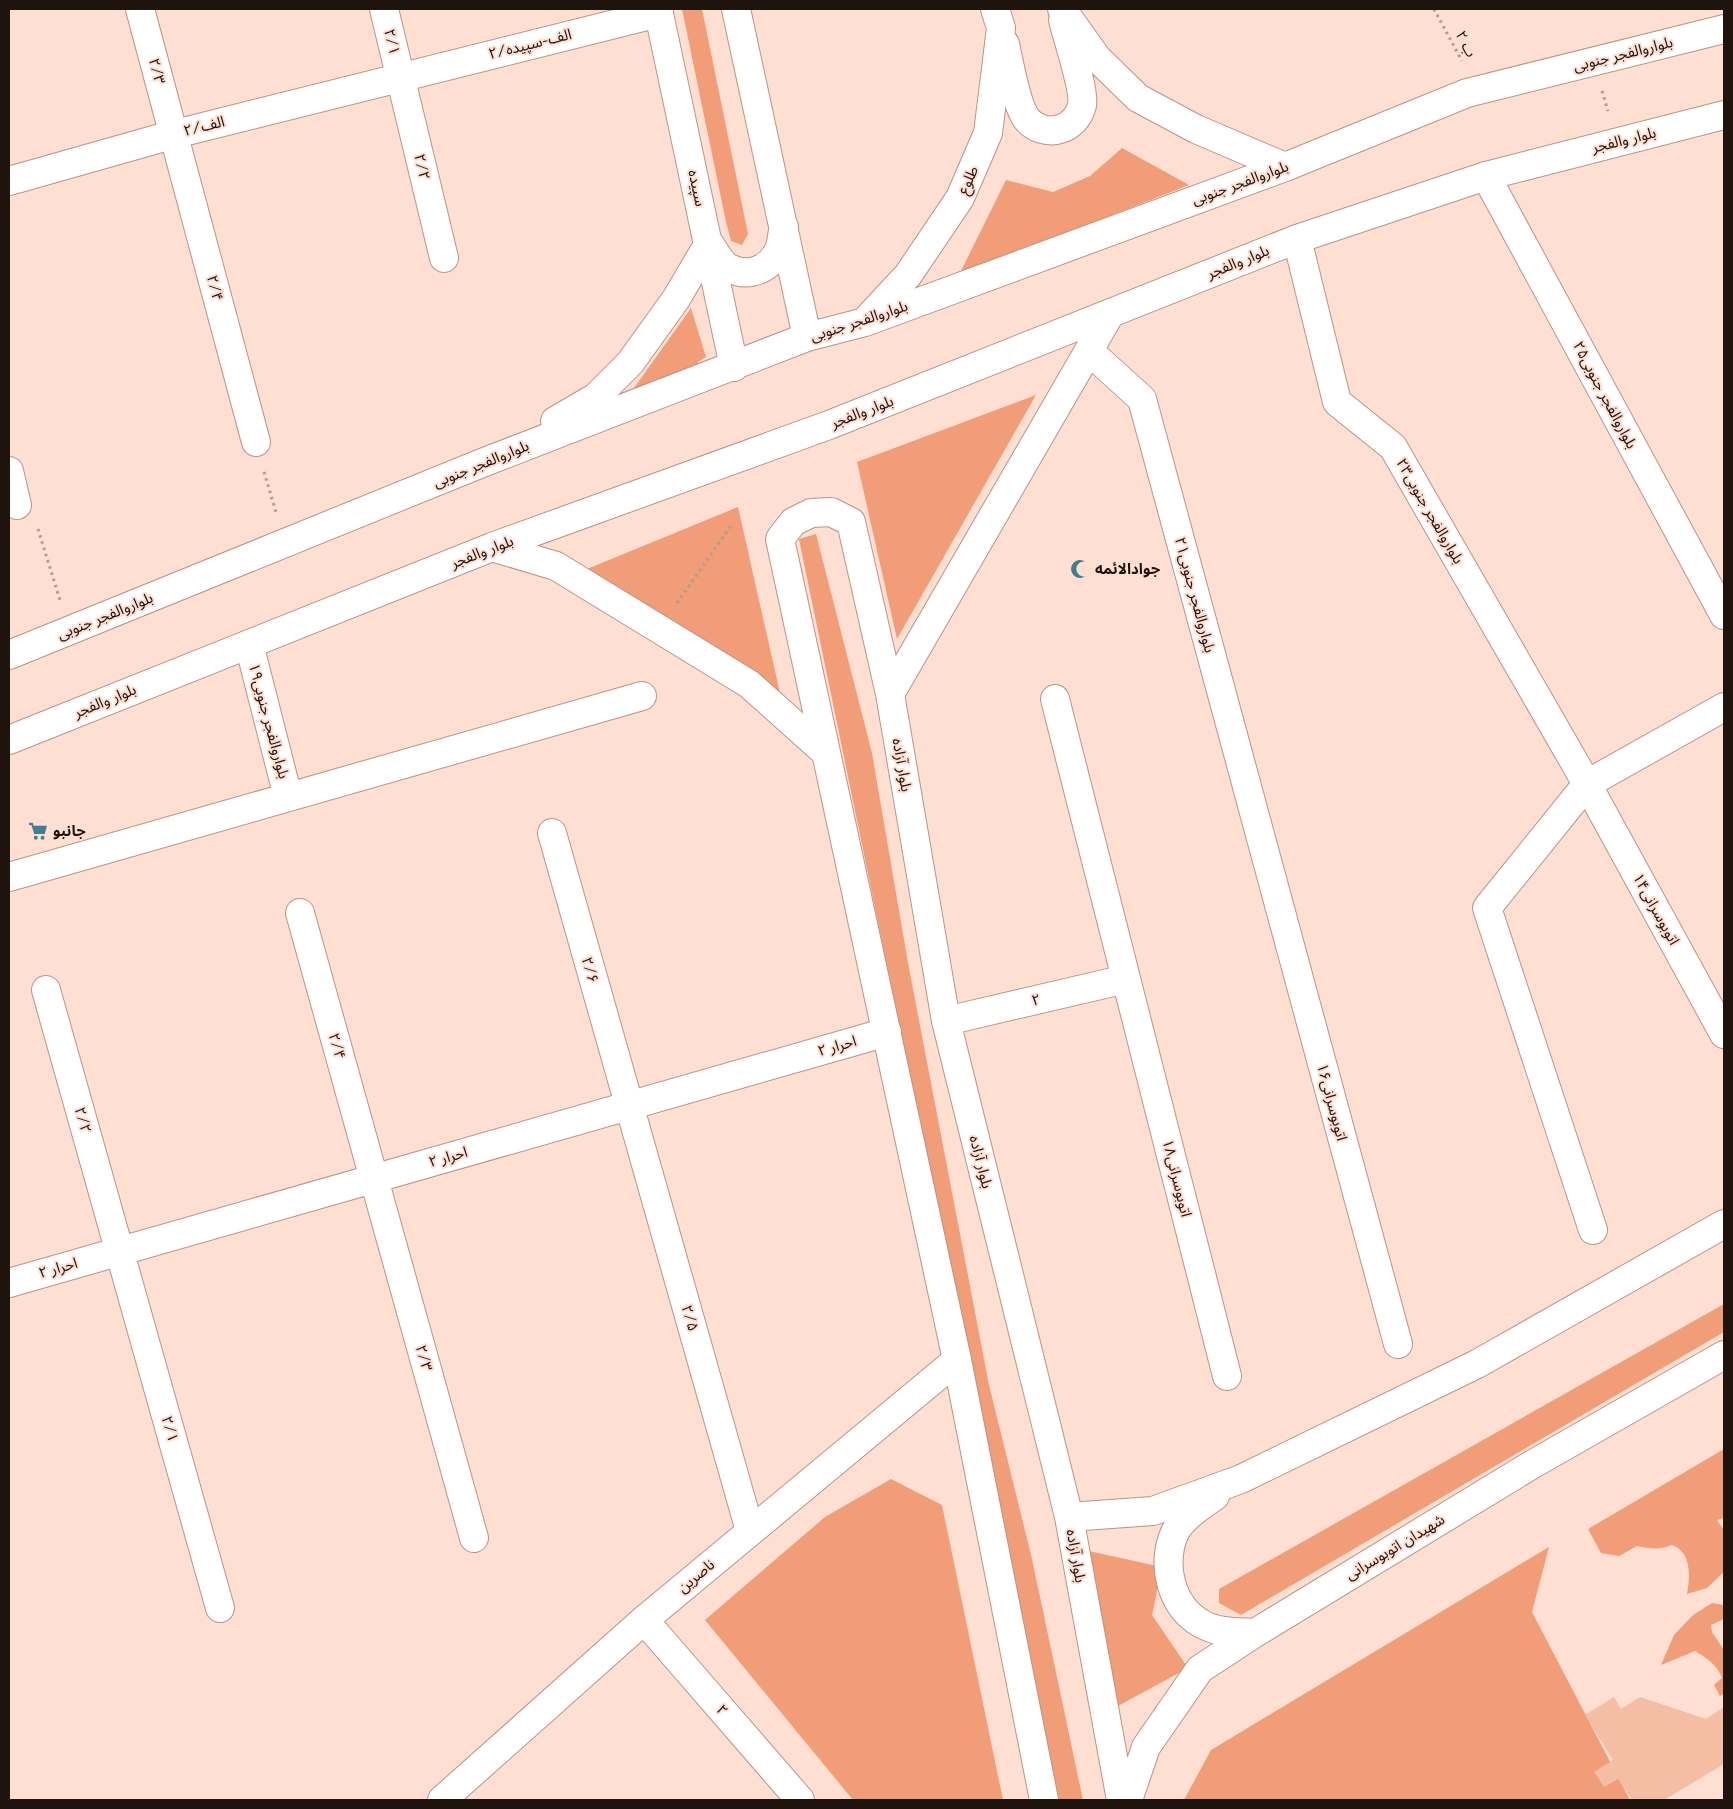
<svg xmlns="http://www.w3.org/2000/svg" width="1733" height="1809" viewBox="0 0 1733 1809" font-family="Raleway,'Noto Sans Arabic',sans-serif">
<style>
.green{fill:#f19d77}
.building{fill:#f5bda4}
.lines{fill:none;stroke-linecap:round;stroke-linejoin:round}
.minor-casing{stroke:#b89485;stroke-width:30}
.tertiary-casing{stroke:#b89485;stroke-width:30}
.secondary-casing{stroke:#b89485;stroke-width:30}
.path{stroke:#b29a8f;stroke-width:3;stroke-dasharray:2.5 4;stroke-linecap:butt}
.minor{stroke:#fff;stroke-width:28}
.tertiary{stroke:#fff;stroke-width:28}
.secondary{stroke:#fff;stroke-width:28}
.labels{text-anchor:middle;stroke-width:4;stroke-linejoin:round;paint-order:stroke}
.street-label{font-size:15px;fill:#1f130d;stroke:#fedfd2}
.poi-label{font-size:15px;font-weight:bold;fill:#1f130d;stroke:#fedfd2;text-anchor:start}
</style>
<rect width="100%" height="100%" fill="#fedfd2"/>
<path class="green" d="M682,9H702L748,234L742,245L731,241L726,222Z
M1122,148L1189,185L959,275L1006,180L1053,192L1090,176Z
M691,308L706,357L698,362L697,381L624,402Z
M1036,395L897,639L857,462Z
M738,507L780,693L587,569Z
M816,534L872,753L908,963L989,1385L1032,1559L1083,1800H1059L799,539Z
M1724,1304V1332L1241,1615L1219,1603V1589Z
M1724,1449V1518L1717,1520L1724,1530V1572L1707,1588L1687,1594C1690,1577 1692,1552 1672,1545C1659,1550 1650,1549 1637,1546L1619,1556L1601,1553L1588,1529Z
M891,1479L942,1505L1003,1800H853L705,1620L825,1517Z
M1549,1547L1532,1612L1630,1800H1184L1211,1750Z
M1084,1550L1162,1567L1152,1615L1188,1668L1118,1706Z
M1712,1603L1724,1605V1619L1711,1625L1712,1632L1724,1650V1694L1720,1696L1714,1685L1722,1678C1717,1665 1707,1658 1695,1651L1661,1665L1674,1635L1693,1615Z"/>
<path class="building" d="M1614,1697L1621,1709L1640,1697L1706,1719L1724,1707V1764L1664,1800H1632L1618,1779L1604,1787L1594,1772L1613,1760L1585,1715Z"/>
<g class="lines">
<g class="minor-casing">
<path id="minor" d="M140,9L256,442
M384,9L444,258
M1486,176L1724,615
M9,181L175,134L659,13
M1297,239L1337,402L1393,447L1587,784L1724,1034
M1089,351L1142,399L1398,1344
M9,471L17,505
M249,644L288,797
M1055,699L1227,1376
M552,833L750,1531
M9,877L642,696
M300,913L474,1538
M46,990L220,1608
M946,1021L1126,979
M1593,1230L1487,908L1587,784L1724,707
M9,1283L887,1032
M644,1620L800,1800"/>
</g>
<g class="tertiary-casing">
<path id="tertiary" d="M442,1800L644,1620L957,1360"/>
</g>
<g class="secondary-casing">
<path id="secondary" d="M658,9L734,367
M736,9L807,337
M1062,9L1097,58L1138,98L1196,129L1285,167
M1005,44C1009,62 1016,104 1026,118C1033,128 1048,133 1060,129C1071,126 1079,117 1082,105C1085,90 1067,37 1063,20
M868,318L908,275L960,198L988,133L1001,28L995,9
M555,421L596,397L630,363L676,299L709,243C714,250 721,264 729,268C750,279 772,268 780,247C782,240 782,233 784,227
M492,547L556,566L749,684L825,752
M9,655L482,463L807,337L865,322L1285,167L1467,93L1724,29
M890,694L1110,314
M9,740L492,547L829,425L1297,239L1486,176L1724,115
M1215,1496C1201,1506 1183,1517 1175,1532C1161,1564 1170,1606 1202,1624C1218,1633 1237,1632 1255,1633
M1069,1517L1153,1511L1241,1479L1477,1364L1724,1224
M1044,1800L957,1360L780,539L793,522L811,513L831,512L851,522L890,694L946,1021L1069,1517L1121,1800
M1128,1800L1146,1747L1200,1669L1255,1633L1533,1464L1724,1355"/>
</g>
<path class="path" d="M1434,9L1462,61
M1602,91L1608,111
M264,472L276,512
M38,529L60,600
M677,603L733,523"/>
<use href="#minor" class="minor"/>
<use href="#tertiary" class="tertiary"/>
<use href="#secondary" class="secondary"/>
</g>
<defs>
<g id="mosque-bare" transform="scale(1.5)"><path d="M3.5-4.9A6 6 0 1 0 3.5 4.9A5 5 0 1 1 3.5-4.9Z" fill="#417e94" stroke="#fedfd2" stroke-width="2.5" paint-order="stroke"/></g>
<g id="supermarket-bare" transform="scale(1.5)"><path d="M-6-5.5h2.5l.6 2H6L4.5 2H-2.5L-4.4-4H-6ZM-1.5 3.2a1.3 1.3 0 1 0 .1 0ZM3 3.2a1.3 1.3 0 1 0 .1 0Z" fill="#417e94" stroke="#fedfd2" stroke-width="2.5" paint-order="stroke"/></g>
</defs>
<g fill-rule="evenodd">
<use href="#mosque-bare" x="1080" y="569"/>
<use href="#supermarket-bare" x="38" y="831"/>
</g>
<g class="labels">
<g class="street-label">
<text transform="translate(392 42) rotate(76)" y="5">۲/۱</text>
<text transform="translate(530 44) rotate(-14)" y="5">۲/الف-سپیده</text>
<text transform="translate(1466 44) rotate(62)" y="5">۲ ب</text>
<text transform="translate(1623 54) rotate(-14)" y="5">بلواروالفجر جنوبی</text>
<text transform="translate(157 71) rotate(75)" y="5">۲/۳</text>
<text transform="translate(204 126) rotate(-14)" y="5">۲/الف</text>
<text transform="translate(1624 140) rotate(-14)" y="5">بلوار والفجر</text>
<text transform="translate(422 167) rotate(77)" y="5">۲/۲</text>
<text transform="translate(968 180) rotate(-66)" y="5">طلوع</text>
<text transform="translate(1240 183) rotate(-20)" y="5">بلواروالفجر جنوبی</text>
<text transform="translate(697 188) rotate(78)" y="5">سپیده</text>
<text transform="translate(1238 262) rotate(-22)" y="5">بلوار والفجر</text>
<text transform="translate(215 288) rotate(75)" y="5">۲/۴</text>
<text transform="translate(859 321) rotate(-18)" y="5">بلواروالفجر جنوبی</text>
<text transform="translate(1605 395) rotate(62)" y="5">بلواروالفجر جنوبی۲۵</text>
<text transform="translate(862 412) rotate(-21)" y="5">بلوار والفجر</text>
<text transform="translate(481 464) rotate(-22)" y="5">بلواروالفجر جنوبی</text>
<text transform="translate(1430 511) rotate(60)" y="5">بلواروالفجر جنوبی۲۳</text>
<text transform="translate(482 552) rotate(-21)" y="5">بلوار والفجر</text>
<text transform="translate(1195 595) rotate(75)" y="5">بلواروالفجر جنوبی۲۱</text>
<text transform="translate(105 616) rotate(-22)" y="5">بلواروالفجر جنوبی</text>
<text transform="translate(105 701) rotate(-22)" y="5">بلوار والفجر</text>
<text transform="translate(269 721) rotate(75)" y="5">بلواروالفجر جنوبی۱۹</text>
<text transform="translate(902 765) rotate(80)" y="5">بلوار آزاده</text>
<text transform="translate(1656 909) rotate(61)" y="5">اتوبوسرانی۱۴</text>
<text transform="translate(590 970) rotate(74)" y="5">۲/۶</text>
<text transform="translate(1036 1000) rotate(-13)" y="5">۲</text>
<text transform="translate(337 1046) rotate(74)" y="5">۲/۴</text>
<text transform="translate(837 1046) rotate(-16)" y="5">۲ احرار</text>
<text transform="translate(1332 1102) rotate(75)" y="5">اتوبوسرانی۱۶</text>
<text transform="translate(83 1120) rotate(74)" y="5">۲/۲</text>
<text transform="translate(448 1157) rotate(-16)" y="5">۲ احرار</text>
<text transform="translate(981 1162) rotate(76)" y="5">بلوار آزاده</text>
<text transform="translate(1177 1178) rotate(76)" y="5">اتوبوسرانی۱۸</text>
<text transform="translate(58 1268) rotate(-16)" y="5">۲ احرار</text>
<text transform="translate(690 1318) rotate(74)" y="5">۲/۵</text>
<text transform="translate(424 1358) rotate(74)" y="5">۲/۳</text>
<text transform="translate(170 1429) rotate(74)" y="5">۲/۱</text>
<text transform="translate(1395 1547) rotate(-31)" y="5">شهیدان اتوبوسرانی</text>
<text transform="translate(1076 1556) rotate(80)" y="5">بلوار آزاده</text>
<text transform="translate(696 1576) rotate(-40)" y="5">ناصرین</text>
<text transform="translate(722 1710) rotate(49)" y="5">۲</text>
</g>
<g class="poi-label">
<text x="1095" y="574">جوادالائمه</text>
<text x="53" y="836">جانبو</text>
</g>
</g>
<rect width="1733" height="1809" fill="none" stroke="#1f130d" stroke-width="20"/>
</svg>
